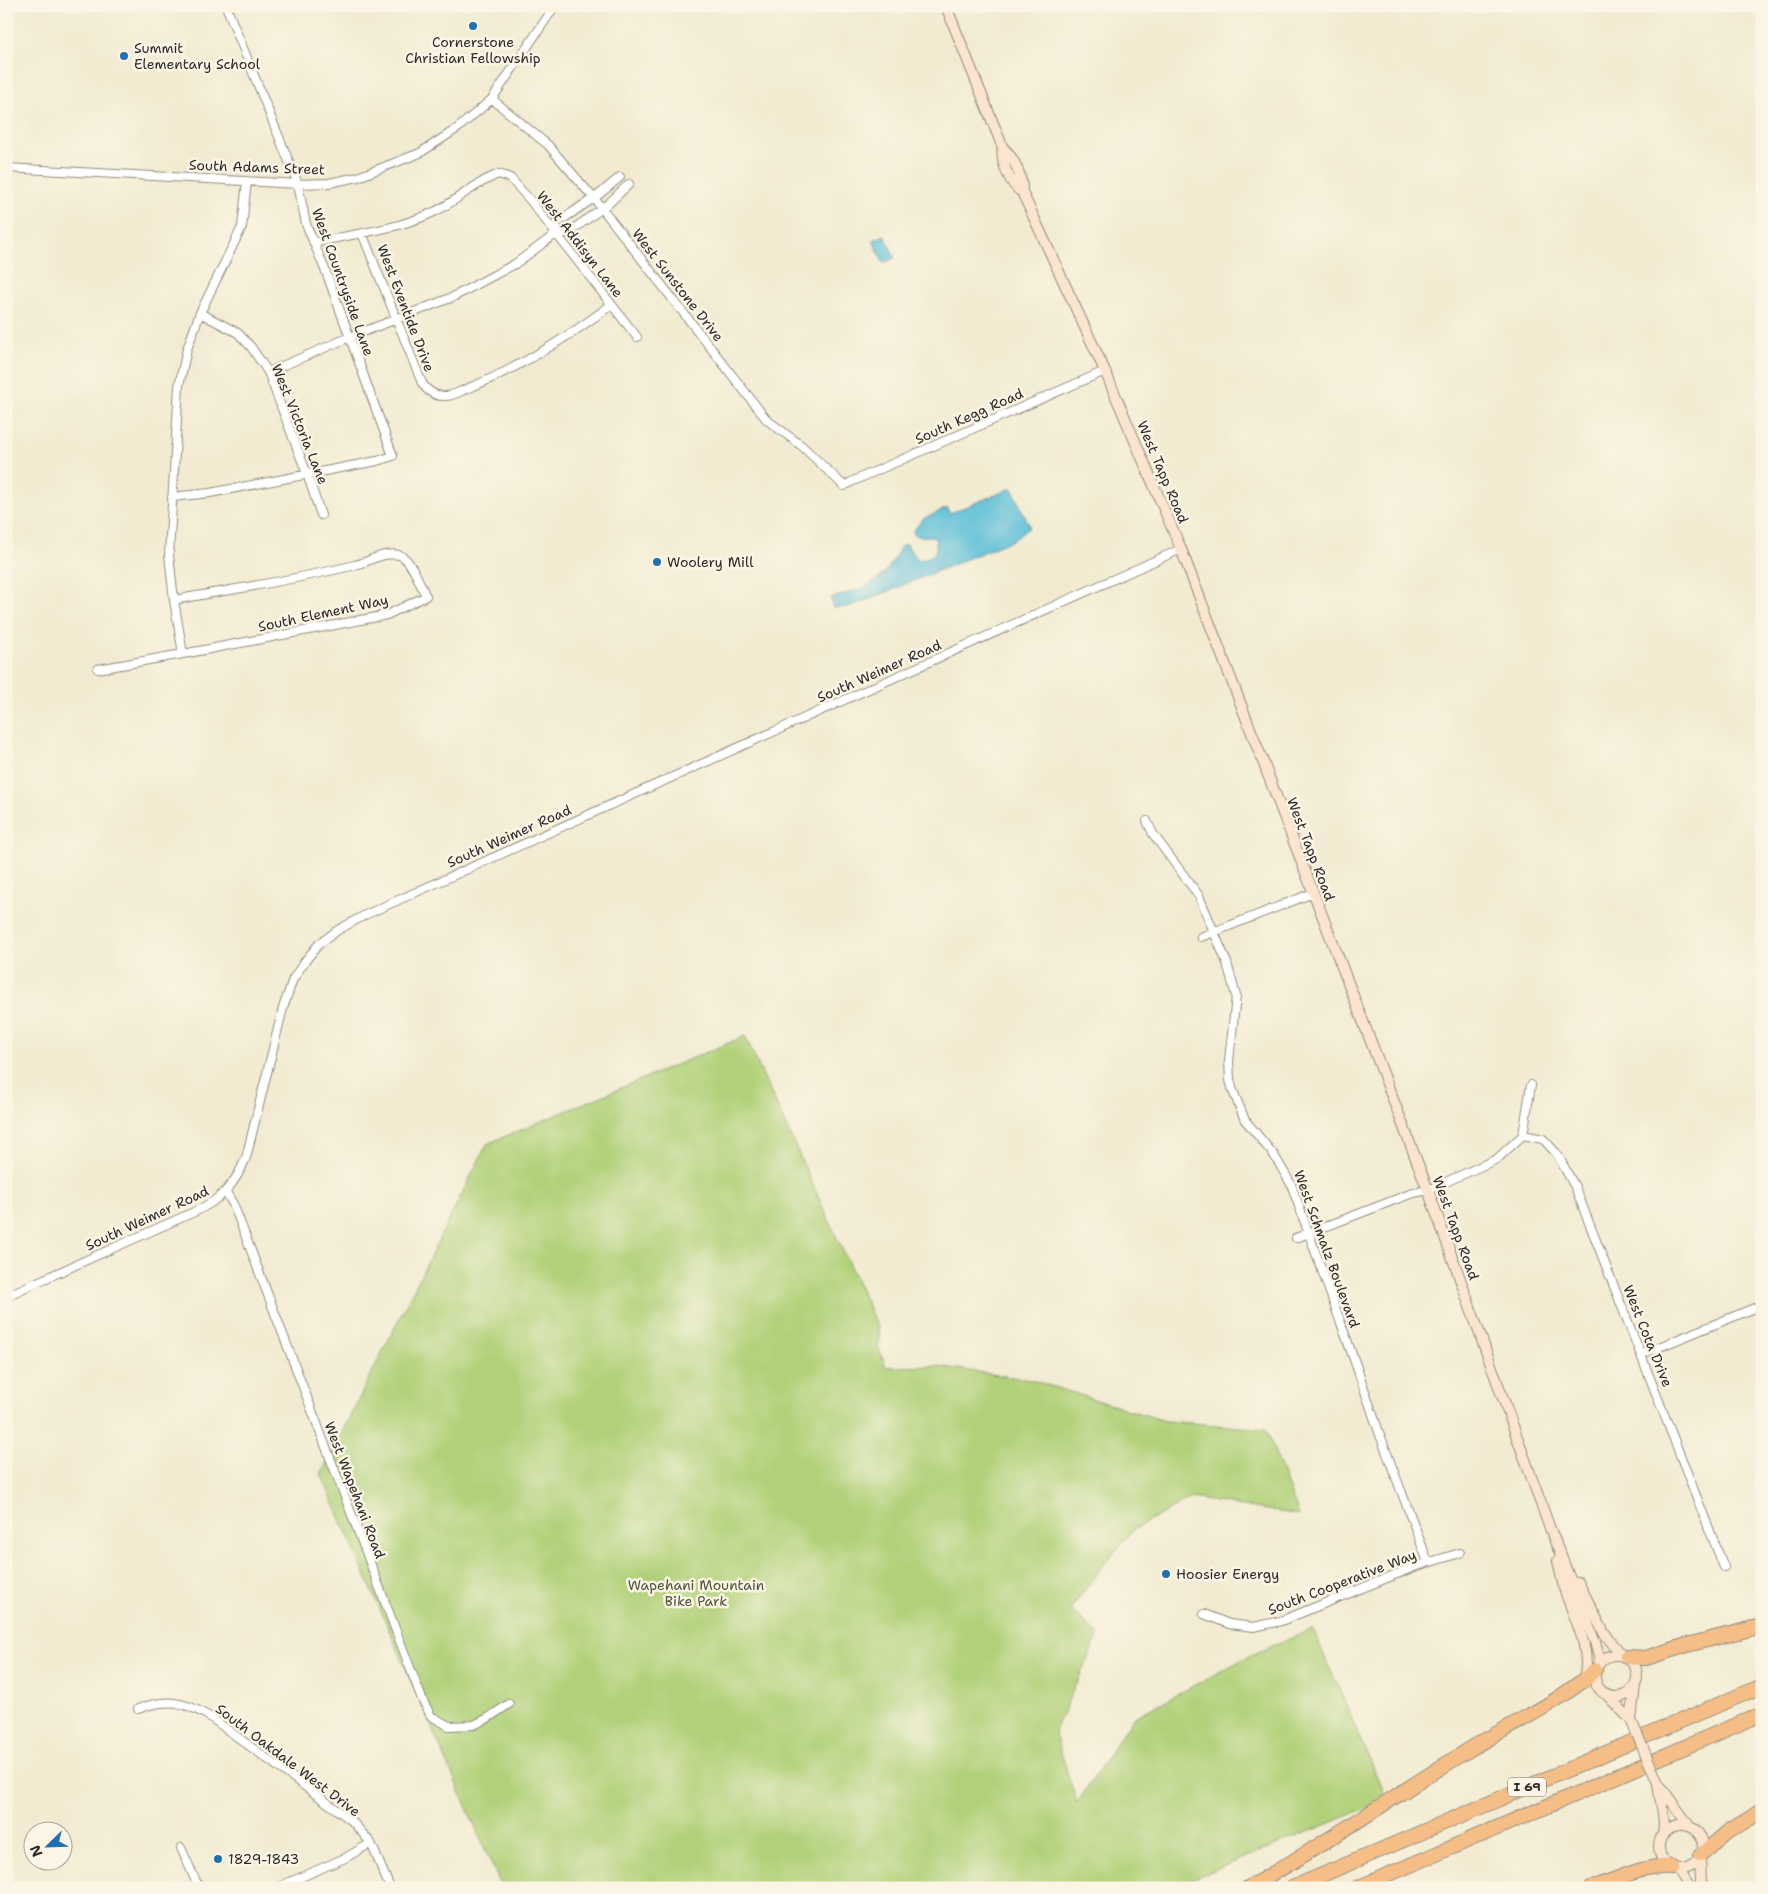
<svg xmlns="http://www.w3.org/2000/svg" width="1768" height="1894" viewBox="0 0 1768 1894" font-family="'Shantell Sans',sans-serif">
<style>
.green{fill:#b0d179;stroke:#6e7e52}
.water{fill:#5abed8;stroke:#427482}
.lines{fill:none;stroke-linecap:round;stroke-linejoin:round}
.minor-casing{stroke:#8e8b7e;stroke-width:10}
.secondary-casing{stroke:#8e8b7e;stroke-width:12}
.motorway-casing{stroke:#8e8b7e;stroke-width:16}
.minor{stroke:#fff;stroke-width:8}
.secondary{stroke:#fbe5cf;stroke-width:10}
.motorway{stroke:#f6be87;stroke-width:14}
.secondary-bridge-casing{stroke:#8e8b7e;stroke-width:12;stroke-linecap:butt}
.secondary-bridge{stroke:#fbe5cf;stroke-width:10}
.poi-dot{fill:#1f6fb2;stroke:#fcf5e5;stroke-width:2}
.labels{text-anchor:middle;stroke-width:5;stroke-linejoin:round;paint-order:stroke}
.shield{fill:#fcf5e5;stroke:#6a6863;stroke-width:1}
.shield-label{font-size:12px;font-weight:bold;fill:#2b2b2b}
.poi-label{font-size:14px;fill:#2b2b2b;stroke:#fcf5e5;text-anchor:start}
.street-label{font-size:14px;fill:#2b2b2b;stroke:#fcf5e5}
.park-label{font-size:14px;fill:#4c543e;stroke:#fcf5e5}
</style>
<rect width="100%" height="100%" fill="#fcf5e5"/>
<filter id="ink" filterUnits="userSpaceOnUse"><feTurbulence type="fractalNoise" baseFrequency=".02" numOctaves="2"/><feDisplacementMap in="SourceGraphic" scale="10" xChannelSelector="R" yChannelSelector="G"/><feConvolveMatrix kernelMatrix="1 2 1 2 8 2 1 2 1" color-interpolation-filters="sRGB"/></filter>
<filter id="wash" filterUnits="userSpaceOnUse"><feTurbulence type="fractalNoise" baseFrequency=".0096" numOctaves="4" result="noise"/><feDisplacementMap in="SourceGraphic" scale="20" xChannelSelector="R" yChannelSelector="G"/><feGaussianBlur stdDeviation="1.12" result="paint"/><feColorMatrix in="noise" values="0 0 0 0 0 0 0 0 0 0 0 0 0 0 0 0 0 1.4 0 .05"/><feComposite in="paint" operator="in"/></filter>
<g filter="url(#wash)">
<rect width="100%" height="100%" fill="#f2ebd1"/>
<path class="green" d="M745,1036L878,1328L880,1339L878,1347L886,1367L937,1366L1031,1380L1165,1421L1266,1429L1299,1515L1191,1498L1133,1530L1106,1562L1070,1610L1099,1635L1054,1731L1077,1803L1133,1718L1249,1656L1313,1629L1387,1800L1170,1888H502L321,1474L487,1144Z"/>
<path class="water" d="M885,235L895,258L883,263L873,240Z
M1012,488L1030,527L1015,539L870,599L847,607L833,608L831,598C849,593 868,589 882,575C890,568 896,555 902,545L906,544L918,560C927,559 938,555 936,544C936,541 935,538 932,537C925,534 920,540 913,533V531L923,519L947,508L950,513Z"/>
</g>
<g filter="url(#ink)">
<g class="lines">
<g class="minor-casing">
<path id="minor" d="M492,99L548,145L597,202L767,420L802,446L844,486L853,481L1105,371
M6,168L298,184L329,183L358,177L420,153L458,128L492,99L555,6
M362,233L422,383C427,391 434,396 444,396C452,397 462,390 469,388C521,367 567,338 611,305
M557,233V223L601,193L620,177
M314,243C355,233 398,230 436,211C458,200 476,182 499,174L510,178L529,199L637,337
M200,313L238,333L251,347L268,372L307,474L321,515
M268,372L350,337L453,297L515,264L557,233H568L609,203L629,184
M172,497L210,493L377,461L393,456L326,272L306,224L298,184L226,6
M174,600C234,589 295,580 355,565C369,562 384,551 399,555C411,558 420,585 426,596L387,615L183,654L174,600L169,555L179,386L187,349L200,313L242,227L247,181
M98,669L183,654
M1147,821L1153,834L1199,896L1227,963L1236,996L1229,1061L1230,1080L1233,1091L1245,1120L1274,1155L1291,1184L1356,1365L1380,1435L1428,1562
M1201,937L1313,893
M1523,1135L1543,1139L1557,1154L1575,1187L1724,1567
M226,1192L234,1206L422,1699L431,1716L449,1726L474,1725L488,1718L509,1704
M1296,1238L1410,1194L1428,1190L1497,1159L1523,1135L1531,1085
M6,1296L194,1212C222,1199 234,1186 246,1158L283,1008L293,979L305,961L319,944L338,930L365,915L1181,549
M1642,1354L1762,1305
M1204,1614L1229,1624L1254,1627L1281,1621L1414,1567L1460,1553
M138,1709C166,1698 184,1701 210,1717L351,1820L371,1843L390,1888
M181,1848L199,1888
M276,1888L345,1858L371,1843"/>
</g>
<g class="secondary-casing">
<path id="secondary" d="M946,6L1003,148C1014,157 1023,178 1022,192L1105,371L1181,549L1428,1190L1549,1526L1595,1642L1600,1661
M1003,148C1000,161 1010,185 1022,192
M1558,1561C1560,1570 1562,1579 1564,1588C1574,1619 1592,1647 1584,1680
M1578,1582L1604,1633L1622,1655
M1595 1676a21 21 0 1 1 42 0a21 21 0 1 1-42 0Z
M1607,1695L1631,1720
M1631,1720L1635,1686
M1658,1783L1690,1827
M1658,1784C1660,1802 1666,1817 1663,1835
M1659 1847a22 22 0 1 1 44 0a22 22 0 1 1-44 0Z
M1700,1858L1701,1882L1704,1888
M1678,1869L1690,1888"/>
</g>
<g class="motorway-casing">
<path id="motorway" d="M1627,1657L1646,1658L1687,1645L1762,1626
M1701,1855L1729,1831L1762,1811
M1248,1888C1323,1846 1394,1796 1467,1751C1510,1724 1557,1705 1595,1670
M1292,1888L1762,1686
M1357,1888L1762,1714
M1591,1888C1618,1880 1643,1864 1672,1867"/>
</g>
<use href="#minor" class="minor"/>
<use href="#secondary" class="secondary"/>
<use href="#motorway" class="motorway"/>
<g class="secondary-bridge-casing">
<path id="secondary-bridge" d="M1631,1720L1658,1783"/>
</g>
<use href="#secondary-bridge" class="secondary-bridge"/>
</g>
</g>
<g class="poi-dot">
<circle cx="473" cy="26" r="5"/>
<circle cx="124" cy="56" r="5"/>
<circle cx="657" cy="562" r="5"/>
<circle cx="1166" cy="1574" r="5"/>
<circle cx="218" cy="1859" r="5"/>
</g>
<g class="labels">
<rect class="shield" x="1508" y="1777.5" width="38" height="19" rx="4"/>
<g class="shield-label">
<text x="1527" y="1791">I 69</text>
</g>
<g class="poi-label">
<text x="473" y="47" text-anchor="middle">Cornerstone<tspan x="473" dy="16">Christian Fellowship</tspan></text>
<text x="134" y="53">Summit<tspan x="134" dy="16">Elementary School</tspan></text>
<text x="667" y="567">Woolery Mill</text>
<text x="1176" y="1579">Hoosier Energy</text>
<text x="228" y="1864">1829-1843</text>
</g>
<g class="street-label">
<text transform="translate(257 167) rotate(2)" y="5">South Adams Street</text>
<text transform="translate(580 244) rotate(52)" y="5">West Addisyn Lane</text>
<text transform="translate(343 282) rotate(70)" y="5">West Countryside Lane</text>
<text transform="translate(678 285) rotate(52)" y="5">West Sunstone Drive</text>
<text transform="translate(406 308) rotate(69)" y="5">West Eventide Drive</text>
<text transform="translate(969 416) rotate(-24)" y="5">South Kegg Road</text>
<text transform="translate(300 424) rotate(68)" y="5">West Victoria Lane</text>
<text transform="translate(1163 472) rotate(67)" y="5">West Tapp Road</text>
<text transform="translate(323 613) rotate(-12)" y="5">South Element Way</text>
<text transform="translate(879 671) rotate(-24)" y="5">South Weimer Road</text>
<text transform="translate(509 836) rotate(-24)" y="5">South Weimer Road</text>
<text transform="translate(1311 849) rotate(69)" y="5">West Tapp Road</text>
<text transform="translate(147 1218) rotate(-25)" y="5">South Weimer Road</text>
<text transform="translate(1456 1228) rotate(70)" y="5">West Tapp Road</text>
<text transform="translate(1327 1249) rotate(70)" y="5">West Schmalz Boulevard</text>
<text transform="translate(1648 1336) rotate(68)" y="5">West Cota Drive</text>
<text transform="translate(355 1490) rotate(69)" y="5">West Wapehani Road</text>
<text transform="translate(1342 1582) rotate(-21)" y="5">South Cooperative Way</text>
<text transform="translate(288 1760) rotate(37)" y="5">South Oakdale West Drive</text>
</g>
<g class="park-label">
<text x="696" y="1590">Wapehani Mountain<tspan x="696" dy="16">Bike Park</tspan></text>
</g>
</g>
<rect width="1768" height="1894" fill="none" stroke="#fcf5e5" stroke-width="25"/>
<g transform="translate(48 1846) rotate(247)"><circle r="24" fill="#fcf5e5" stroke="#a8a49b"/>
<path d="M0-4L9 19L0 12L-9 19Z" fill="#1f6fb2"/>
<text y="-8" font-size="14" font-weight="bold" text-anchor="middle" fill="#2b2b2b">N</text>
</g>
</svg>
